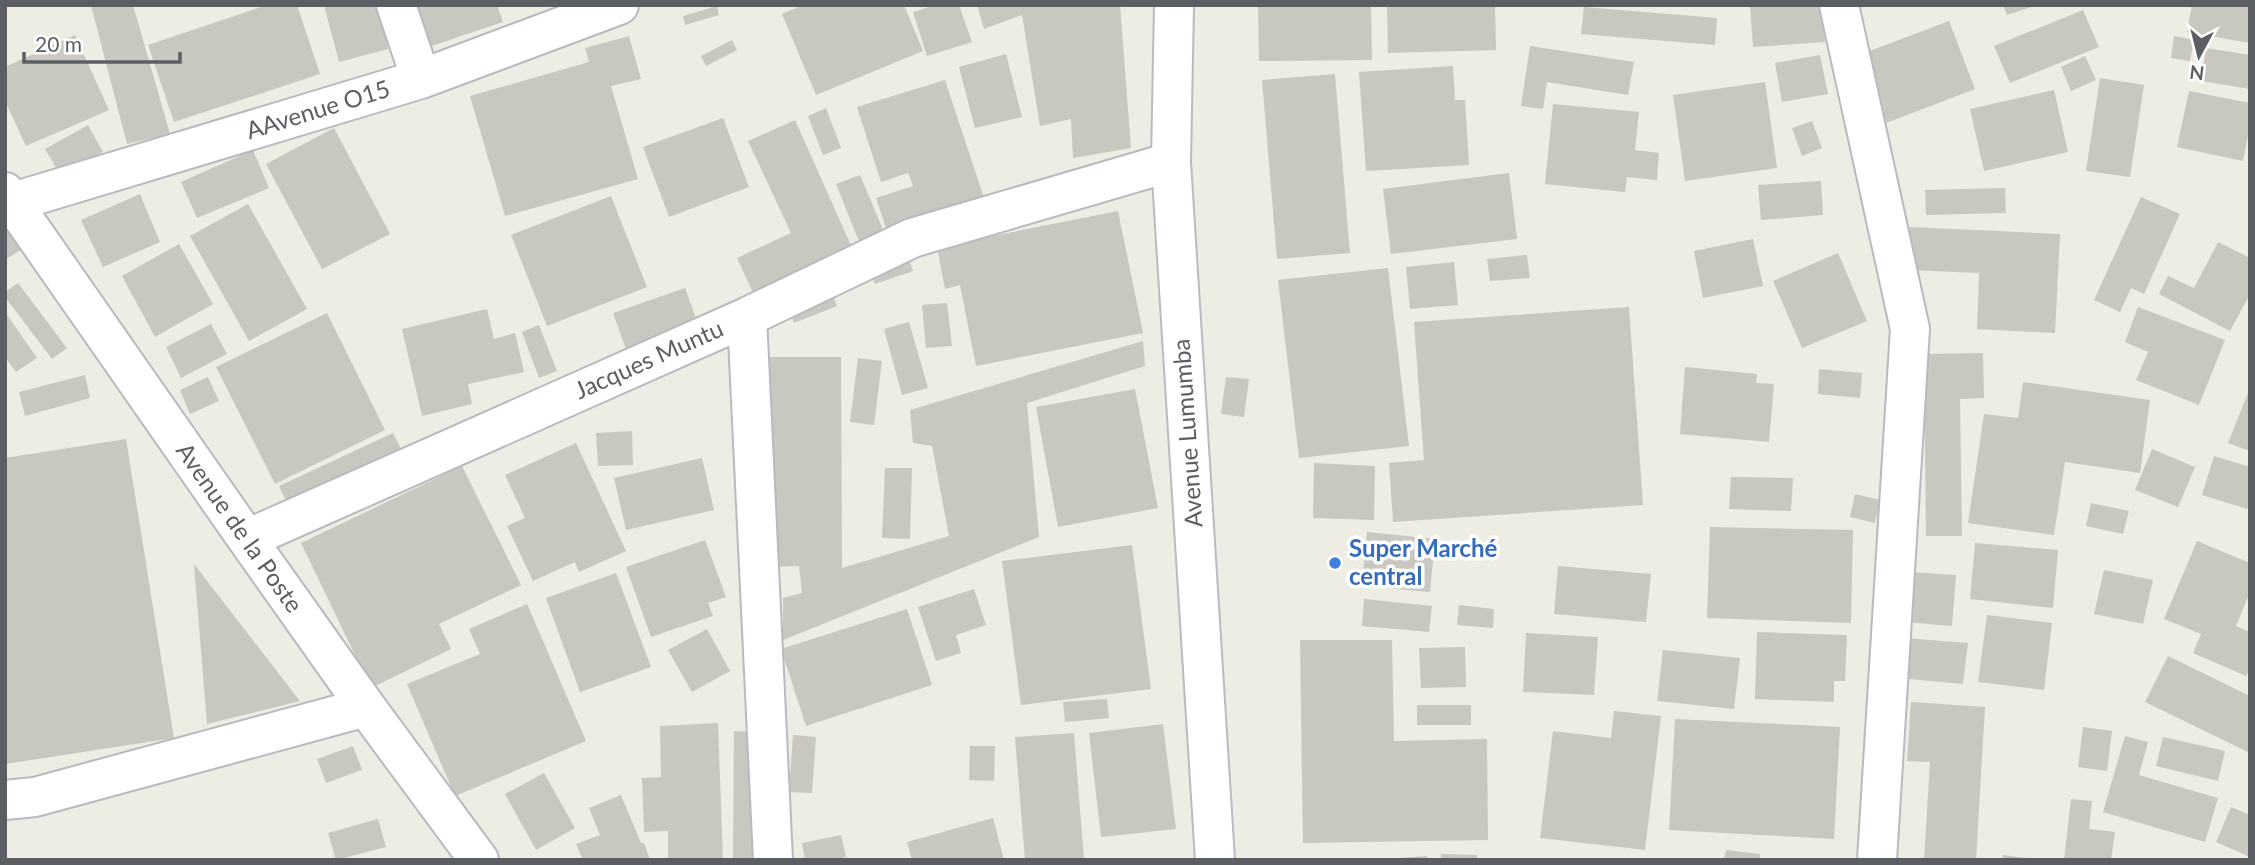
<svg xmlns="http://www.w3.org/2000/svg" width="2255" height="865" viewBox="0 0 2255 865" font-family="Lato,sans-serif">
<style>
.building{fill:#c8c7c0}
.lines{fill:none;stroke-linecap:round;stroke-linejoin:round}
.street-casing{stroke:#b8babf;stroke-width:42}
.secondary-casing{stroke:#b9bbc1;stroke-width:42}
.street{stroke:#fff;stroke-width:38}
.secondary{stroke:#fff;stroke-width:38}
.shop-dot{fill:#3f7fe0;stroke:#fff;stroke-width:2.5}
.labels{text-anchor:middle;stroke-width:7;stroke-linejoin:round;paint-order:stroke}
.street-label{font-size:24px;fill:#5b5e63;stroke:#fff}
.shop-label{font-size:24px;font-weight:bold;fill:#366cbe;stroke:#fff;text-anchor:start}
</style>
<rect width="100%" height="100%" fill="#edede3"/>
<path class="building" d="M91,5H133L170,134L127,144Z
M267,5H297L320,74L174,122L148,45Z
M324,5H377L388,49L339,62Z
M414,5H497L503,22L429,47Z
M803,5H904L923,51L816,95L782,14Z
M935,5H959L972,42L927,56L913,12Z
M977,5H1120L1131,148L1073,158L1071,119L1040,126L1022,15L984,29Z
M1258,5H1371L1372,60L1259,61Z
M1495,5L1496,50L1388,53L1387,6Z
M1750,5H1822L1825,42L1753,47Z
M2003,5H2035V6L2007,15Z
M2192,5H2250V43L2187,32Z
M717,6L719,15L685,25L683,16Z
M1584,7L1717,18L1715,45L1581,34Z
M2083,10L2099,47L2010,83L1994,46Z
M1949,21L1975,89L1886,123L1859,55Z
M75,35L109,110L26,146L5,101V67Z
M629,36L641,79L611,86L638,179L505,216L470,96L589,62L585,48Z
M2174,36L2194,40L2190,61L2171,58Z
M732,40L737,50L706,66L701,56Z
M1530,46L1634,62L1628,95L1547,82L1543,109L1521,106Z
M2206,48L2250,55V89L2201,81Z
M1006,54L1022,117L975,128L959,67Z
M1820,55L1828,94L1782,102L1775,63Z
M2085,56L2096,80L2071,91L2061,67Z
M1453,66L1455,100H1465L1469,165L1366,171L1359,72Z
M1335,74L1350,253L1277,259L1262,80Z
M2100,78L2144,85L2130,177L2086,171Z
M945,80L984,198L886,228L876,198L913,186L908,173L881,182L857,107Z
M1765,82L1777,168L1685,181L1673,95Z
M2054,90L2068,152L1984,171L1970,109Z
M2189,91L2250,103V125L2243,161L2177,147Z
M1553,104L1639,112L1635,150L1659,153L1657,180L1627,177L1625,192L1545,184Z
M826,108L841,148L823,155L808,116Z
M723,118L749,187L669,217L643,147Z
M795,120L854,252L755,297L737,258L791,233L748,141Z
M1812,121L1822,148L1802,156L1792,128Z
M88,125L103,152L61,176L45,149Z
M334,128L390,234L322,269L266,164Z
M253,150L269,188L197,218L181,182Z
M1509,173L1517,239L1391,254L1383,189Z
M860,175L887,239L862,249L836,184Z
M1821,181L1823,215L1761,220L1758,185Z
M2005,188L2006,213L1926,215L1925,190Z
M140,194L160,242L103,267L81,220Z
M611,196L647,287L547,326L511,235Z
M2141,197L2180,214L2144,294L2131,288L2120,312L2094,300Z
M248,204L307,309L249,341L190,236Z
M1118,211L1143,333L976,366L960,285L945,289L937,247Z
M5,223L22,249L5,260Z
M1910,227L2060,234L2055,333L1977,329L1979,273L1908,270Z
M1753,239L1763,286L1703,298L1694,251Z
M2218,242L2250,258V294L2230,331L2159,294L2168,276L2194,288Z
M179,244L213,304L155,337L122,276Z
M907,253L913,271L875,284L868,267Z
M1838,253L1867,321L1802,348L1773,281Z
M1527,255L1530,278L1490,281L1487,259Z
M1454,262L1458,305L1410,309L1406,267Z
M1388,268L1409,446L1299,458L1278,280Z
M18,283L67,348L52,359L5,297V292Z
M685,288L700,329L628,355L613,313Z
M832,292L837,306L794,323L789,309Z
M947,303L952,346L926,348L922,305Z
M1629,307L1643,505L1393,522L1389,463L1424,460L1414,322Z
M2138,307L2225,340L2199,405L2136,380L2148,352L2125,342Z
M487,309L494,339L515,333L524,372L468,384L472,404L422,416L402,329Z
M5,312L37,358L16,372L5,357Z
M327,313L385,430L275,484L216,367Z
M909,322L928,388L902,395L884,329Z
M211,324L227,354L181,378L166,347Z
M539,325L557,371L539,378L522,332Z
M1143,341L1145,366L1027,403L1039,537L783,640V598L802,593L799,566L769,567L766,357H841L842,568L949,536L932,446L913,443L910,410Z
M1983,353L1984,398L1960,399L1962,536H1926L1924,354Z
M858,358L882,361L874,425L850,422Z
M1685,367L1757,374L1756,383L1774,384L1769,442L1680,434Z
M1819,369L1862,373L1860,398L1818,394Z
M85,375L90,398L25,416L19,392Z
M208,377L219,401L190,414L180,390Z
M1226,377L1249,379L1244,417L1221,414Z
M2023,382L2150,400L2140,473L2065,462L2054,535L1968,523L1984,414L2018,418Z
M1135,389L1158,508L1058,527L1036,407Z
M2248,393L2250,394V451L2228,443Z
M632,431L633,465L598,466L596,433Z
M393,433L403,453L289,507L279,486Z
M126,439L174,738L5,764V458Z
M576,443L626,551L579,572L575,562L533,581L507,526L525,518L505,475Z
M2152,449L2195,467L2178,507L2135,490Z
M2214,456L2250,467V502L2247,509L2202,495Z
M702,458L714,510L626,530L614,478Z
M1314,463L1375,466L1374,520L1313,518Z
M462,466L521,585L439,624L451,649L371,688L301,543Z
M885,468H912L910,539L882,538Z
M1731,477L1793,478L1791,511L1729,509Z
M1855,494L1880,500L1875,523L1850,517Z
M2091,503L2129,511L2123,534L2086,526Z
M1710,527L1853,530L1851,623L1707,618Z
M1367,532L1435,539L1430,592L1362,586Z
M705,540L726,597L708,603L713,616L651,637L626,567Z
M2197,541L2250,563V592L2236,626L2250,632V667L2246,676L2193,653L2201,634L2164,619Z
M1975,543L2058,550L2053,608L1970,599Z
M1132,545L1151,689L1021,705L1002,561Z
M194,564L300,701L207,724Z
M1558,566L1651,574L1646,622L1554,614Z
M2104,570L2153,580L2143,624L2094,614Z
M1909,572L1956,575L1952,626L1905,622Z
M616,573L651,667L580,692L546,598Z
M974,589L986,625L956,635L961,653L936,661L918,607Z
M1364,599L1432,606L1429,632L1362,626Z
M527,604L586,741L455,796L407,684L480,654L469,629Z
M1459,605L1494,609L1493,628L1457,625Z
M907,609L932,685L806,726L781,649Z
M1987,615L2052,623L2044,690L1978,682Z
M707,629L730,671L692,692L668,650Z
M1757,632L1847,635L1845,681H1834V702L1755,699Z
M1526,633L1598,637L1594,695L1523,692Z
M1904,638L1968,643L1963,684L1899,678Z
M1300,640H1392L1394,741L1487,739L1488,840L1303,843Z
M1465,647L1466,687L1421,688L1419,648Z
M1663,650L1740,658L1734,709L1657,701Z
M2168,656L2250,696V753L2145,702Z
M1107,699L1109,718L1065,722L1063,702Z
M1911,702L1985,707L1976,860H1924L1930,762L1907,761Z
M1417,705H1471V725H1417Z
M1614,711L1661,716L1645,850L1540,838L1553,731L1611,738Z
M1675,719L1840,727L1834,839L1669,830Z
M718,723L723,860H668V831L644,832L642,778L661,777L660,726Z
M1163,724L1176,829L1101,837L1089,733Z
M2083,727L2112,731L2107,771L2078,767Z
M734,731L755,732L753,860H733Z
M1074,733L1084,860H1025L1015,737Z
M793,735L816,737L812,793L789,792Z
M2125,736L2148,742L2139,775L2218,798L2205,842L2103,812Z
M2163,737L2225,751L2218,781L2156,766Z
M353,746L362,770L326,783L317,759Z
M970,746H995L994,781L969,780Z
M544,773L575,828L536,850L505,794Z
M621,795L641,843H644L650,860H583L576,844L600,835L589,808Z
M2071,799L2092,801L2089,829L2115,832L2111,860H2064Z
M2231,807L2250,815V857L2216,842Z
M993,818L1004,860H912L907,842Z
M378,819L386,847L336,860L328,833Z
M841,835L846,857L832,860H805L802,843Z
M1726,850L1760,854V860H1724Z
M1441,854L1477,855V860H1441Z
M2003,855L2026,858V860H2002Z
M1427,856V860H1399V858Z"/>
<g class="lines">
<g class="street-casing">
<path id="street" d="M396,5L421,79
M1839,5L1910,329L1877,860
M5,192L247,539L366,707L479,860
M13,202L421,79L619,5
M747,317L773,860
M247,539L747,317L912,238L1171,162
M5,800L35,797L366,707"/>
</g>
<g class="secondary-casing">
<path id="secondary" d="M1174,5L1171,162L1215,860"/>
</g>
<use href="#street" class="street"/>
<use href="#secondary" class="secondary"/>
</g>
<circle class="shop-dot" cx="1335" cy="563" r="7"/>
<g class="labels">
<g class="street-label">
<text transform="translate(318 110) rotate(-17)" y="8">AAvenue O15</text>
<text transform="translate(649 360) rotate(-24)" y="8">Jacques Muntu</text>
<text transform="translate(1188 433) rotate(-94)" y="8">Avenue Lumumba</text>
<text transform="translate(239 528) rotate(55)" y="8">Avenue de la Poste</text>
</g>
<g class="shop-label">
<text x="1349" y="557">Super Marché<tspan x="1349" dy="28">central</tspan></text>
</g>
</g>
<rect width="2255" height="865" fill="none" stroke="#5b5e63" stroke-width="14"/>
<g transform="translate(2199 56) rotate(187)" stroke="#ffffff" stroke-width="5" paint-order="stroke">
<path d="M0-5L12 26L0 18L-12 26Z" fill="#5b5e63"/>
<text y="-10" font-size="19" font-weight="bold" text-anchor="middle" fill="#5b5e63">N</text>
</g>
<path d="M24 52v10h156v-10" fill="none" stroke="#5b5e63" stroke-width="3.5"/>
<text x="35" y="52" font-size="21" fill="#5b5e63" stroke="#ffffff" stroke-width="5" paint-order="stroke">20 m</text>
</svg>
